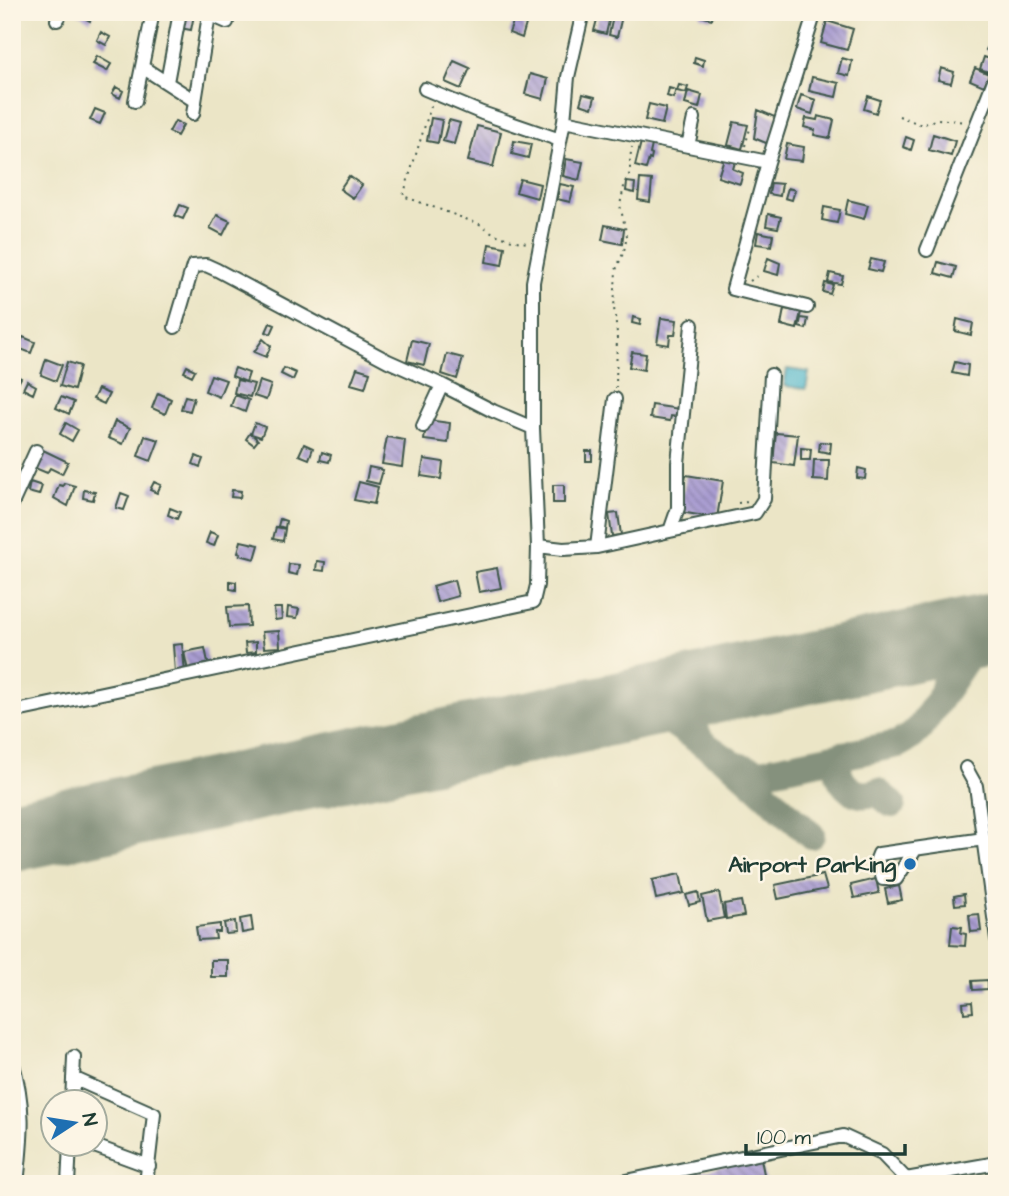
<svg xmlns="http://www.w3.org/2000/svg" width="1009" height="1196" viewBox="0 0 1009 1196" font-family="'Architects Daughter',sans-serif">
<style>
.water{fill:#4eb6cc;stroke:#367a80;stroke-width:2}
.lines{fill:none;stroke-linecap:round;stroke-linejoin:round}
.taxiway{stroke:#85917d;stroke-width:28}
.runway{stroke:#85917d;stroke-width:72}
.building{fill:url(#building-back-hatch)}
.minor-casing{stroke:#3e564a;stroke-width:16}
.path{stroke:#3e564a;stroke-width:2;stroke-dasharray:2 5;stroke-linecap:butt}
.minor{stroke:#fff;stroke-width:12}
.poi-dot{fill:#1f6fb2;stroke:#fcf5e5;stroke-width:2.5}
.labels{text-anchor:middle;stroke-width:5;stroke-linejoin:round;paint-order:stroke}
.poi-label{font-size:23px;font-weight:bold;fill:#1f3d34;stroke:#fcf5e5;text-anchor:end}
</style>
<defs>
<pattern id="building-back-hatch" width="6" height="6" patternUnits="userSpaceOnUse" patternTransform="scale(1.75)"><rect width="6" height="6" fill="#a99cd1"/><path d="M-1 5l2 2M0 0l6 6M5-1l2 2" fill="none" stroke="#8980aa"/></pattern>
</defs>
<rect width="100%" height="100%" fill="#fcf5e5"/>
<filter id="ink" filterUnits="userSpaceOnUse"><feTurbulence type="fractalNoise" baseFrequency=".0143" numOctaves="2"/><feDisplacementMap in="SourceGraphic" scale="14" xChannelSelector="R" yChannelSelector="G"/><feConvolveMatrix kernelMatrix="1 2 1 2 8 2 1 2 1" color-interpolation-filters="sRGB"/></filter>
<filter id="wash" filterUnits="userSpaceOnUse"><feTurbulence type="fractalNoise" baseFrequency=".00686" numOctaves="4" result="noise"/><feDisplacementMap in="SourceGraphic" scale="28" xChannelSelector="R" yChannelSelector="G"/><feGaussianBlur stdDeviation="1.57" result="paint"/><feColorMatrix in="noise" values="0 0 0 0 0 0 0 0 0 0 0 0 0 0 0 0 0 1.4 0 .05"/><feComposite in="paint" operator="in"/></filter>
<g filter="url(#wash)">
<rect width="100%" height="100%" fill="#ebe5c6"/>
<path class="water" d="M787,369L809,372L806,389L784,386Z"/>
<g class="lines">
<path class="taxiway" d="M901,648C932,648 954,658 943,692
M643,702L734,765L811,835
M703,744C694,732 685,706 702,694C711,688 728,686 739,682
M841,755C830,779 854,802 877,792L892,804
M734,765L761,772L898,744L912,736L920,728L985,630"/>
<path class="runway" d="M12,836L997,628"/>
</g>
<g id="blocks">
<path class="building" d="M75,12H95L90,21Z
M183,12L194,15L191,30L180,28Z
M599,12H611L606,34L594,31Z
M614,12H623L617,37L609,35Z
M701,12H713L712,19L700,16Z
M514,20L526,24L522,38L509,33Z
M827,21L853,29L847,50L821,43Z
M101,32L110,37L106,45L97,40Z
M992,39L997,41L994,55L986,50Z
M97,56L111,64L107,71L93,64Z
M695,57L704,60L703,66L694,63Z
M984,57L993,60L989,72L980,69Z
M842,58L852,61L849,76L838,73Z
M454,61L470,68L461,89L445,82Z
M941,68L954,72L951,83L938,80Z
M975,68L989,74L984,86L970,80Z
M530,74L548,79L543,99L525,94Z
M812,77L839,83L836,97L809,91Z
M679,85L688,87L686,93L677,91Z
M116,87L123,91L120,98L112,94Z
M669,88L676,90L673,98L667,96Z
M688,91L702,95L699,108L685,104Z
M583,94L595,97L592,108L580,104Z
M801,95L816,100L812,114L797,109Z
M868,96L880,100L876,113L864,109Z
M649,104L666,108L662,124L645,120Z
M95,109L105,113L100,124L90,120Z
M758,110L777,118L771,145L754,138Z
M818,116L834,120L830,138L814,135L815,130L804,127L806,118L817,120Z
M431,118L442,120L438,143L427,141Z
M449,120L460,123L454,144L443,141Z
M175,121L183,125L177,136L169,132Z
M734,122L748,125L742,149L728,145Z
M477,126L501,132L493,167L468,161Z
M933,134L955,141L951,156L929,150Z
M906,137L914,140L911,150L903,147Z
M514,141L531,144L528,158L512,154Z
M641,142L652,145L650,154L652,155L651,160L649,159L646,169L635,166Z
M787,144L804,147L802,161L784,159Z
M724,158L735,162L733,169L743,173L740,184L718,177Z
M566,159L583,162L579,180L563,176Z
M349,176L362,185L353,198L340,189Z
M520,179L540,184L537,198L516,192Z
M640,179L652,180L650,202L638,200Z
M627,182L635,183L634,193L626,191Z
M771,183L782,184L780,196L769,194Z
M560,184L574,187L570,202L557,199Z
M788,188L795,190L792,200L785,198Z
M848,200L868,205L864,219L845,214Z
M180,205L188,208L183,219L175,216Z
M824,207L840,210L837,223L822,220Z
M768,214L781,217L778,228L766,226Z
M217,215L230,221L223,235L210,228Z
M605,225L624,229L622,244L602,240Z
M758,232L773,235L771,246L756,244Z
M489,244L505,247L502,265L486,262Z
M768,258L780,263L778,275L764,271Z
M871,259L884,262L881,272L868,269Z
M938,262L956,267L953,278L935,273Z
M830,273L843,276L841,284L828,282Z
M825,283L833,285L830,294L823,292Z
M784,309L801,312L797,329L781,325Z
M633,317L641,319L640,325L632,323Z
M661,318L677,320L675,335H670L669,345L657,343Z
M801,318L808,319L806,329L799,327Z
M957,319L973,323L971,335L955,331Z
M270,323L275,325L271,334L266,332Z
M23,337L35,342L31,353L18,348Z
M263,339L271,346L266,357L254,352Z
M412,340L429,344L424,365L407,361Z
M632,352L646,354L644,370L629,367Z
M447,354L463,358L457,379L442,374Z
M46,359L62,365L56,381L41,375Z
M67,362L80,366L74,390L60,386Z
M955,362L968,365L967,376L952,373Z
M187,366L195,370L192,376L184,372Z
M235,368L249,373L246,382L232,376Z
M284,368L296,373L293,380L281,374Z
M357,368L370,372L365,388L351,384Z
M12,374L21,378L16,387L12,385Z
M211,375L226,380L219,397L205,391Z
M237,380L254,384L250,397L234,393Z
M27,381L36,386L33,394L23,389Z
M259,381L271,385L266,400L254,396Z
M98,389L109,394L104,404L93,399Z
M158,393L171,399L165,414L152,408Z
M235,395L249,400L245,412L231,406Z
M185,396L194,398L190,411L181,409Z
M61,397L74,402L69,414L56,408Z
M652,405L680,409L679,417L671,416L670,421L650,418Z
M427,420L450,423L448,443L424,440Z
M115,421L130,428L123,444L108,438Z
M66,423L78,430L72,441L60,434Z
M255,423L265,427L261,437L251,434Z
M250,433L258,440L254,445L246,439Z
M776,433L798,435L794,466L773,463Z
M145,436L159,440L151,461L138,456Z
M387,437L405,440L402,467L382,464Z
M820,442L831,443L830,453L819,451Z
M304,444L313,448L309,459L299,455Z
M801,448L811,449L810,460H801Z
M43,450L68,462L62,474L50,468L47,473L35,468Z
M586,451H592V461H586Z
M322,452L331,455L329,462L320,460Z
M196,456L203,459L200,467L193,464Z
M424,459L443,462L441,479L421,476Z
M814,460H829L828,481L813,480Z
M369,467L383,470L379,484L366,481Z
M858,468L866,470L865,479L857,478Z
M686,475L723,481L717,518L680,512Z
M30,482L42,486L39,495L28,492Z
M154,482L161,485L157,493L150,490Z
M359,482L378,487L374,504L354,500Z
M64,483L75,486L68,506L54,498L59,485L63,486Z
M553,485H564V503H553Z
M84,490L95,492L93,500L83,498Z
M232,490L241,491L240,498L231,497Z
M121,493L129,496L124,510L116,508Z
M170,508L180,512L177,519L168,515Z
M618,513L621,535L612,536L609,514Z
M280,519L286,521L285,528L278,526Z
M276,527L285,529L283,541L273,539Z
M210,532L218,535L214,546L206,543Z
M241,541L259,545L255,559L240,555L241,553L238,552Z
M317,561L325,562L324,571L316,570Z
M289,564L299,565L297,575L288,573Z
M497,568L501,588L479,592L475,572Z
M454,580L458,596L437,602L433,586Z
M230,581L236,582V590L230,589Z
M248,606L249,626L229,627L227,607Z
M288,607L299,609L297,618L287,617Z
M274,608H281L282,619L275,620Z
M279,631L280,647L264,648L262,632Z
M256,642V652L246,653L245,643Z
M182,644L185,672L175,673L173,645Z
M205,648L209,667L188,671L184,652Z
M680,874L684,893L656,899L652,880Z
M823,875L827,889L778,899L775,885Z
M876,879L879,893L854,898L851,885Z
M899,886L902,900L888,903L885,889Z
M698,892L700,902L689,905L686,895Z
M719,892L724,918L707,921L702,896Z
M964,894L965,904L955,905L954,896Z
M741,901L744,916L726,919L724,904Z
M979,914L981,931L971,932L969,915Z
M251,917L253,931L242,933L240,919Z
M235,921L236,933L226,934L224,923Z
M220,924V932H215L216,939L198,940L196,927Z
M952,926L962,927L961,933L966,934L965,946L950,945Z
M211,960H228V977H211Z
M988,980V989L973,990L972,981Z
M972,1002L973,1012L964,1013L963,1003Z
M761,1159L766,1184H650V1183Z"/>
</g>
</g>
<g filter="url(#ink)">
<use href="#blocks" fill-opacity="0" stroke="#3e564a" stroke-width="2"/>
<g class="lines">
<g class="minor-casing">
<path id="minor" d="M204,12L227,22
M57,20L62,12
M142,67L195,101
M167,82L180,12
M425,89L482,113L560,140
M135,101L153,12
M193,114L209,15
M564,121L768,162
M688,146L694,118
M927,250L997,73
M807,307L733,289L768,162L815,12
M175,327L193,266L206,265L217,270L388,361L442,385
M423,426L442,385L493,411L533,428
M12,504L36,451
M670,531L755,513L764,499L771,375
M538,546L563,549L597,547L615,399
M597,547L670,531L678,508V463L692,325
M12,712L533,602L537,585L538,546L533,428V282L564,121L568,77L583,12
M966,768L976,786L997,939
M915,850L896,879H883L877,859L879,854L984,839
M12,1061C26,1109 22,1136 17,1184
M73,1078L154,1114L146,1184
M72,1102L74,1057
M89,1144L149,1166
M68,1184L70,1144
M612,1184L843,1136L882,1154L906,1179L997,1163"/>
</g>
<path class="path" d="M827,14L830,15L835,12
M431,106L403,196L482,225C494,236 512,241 528,243
M899,116L922,125L937,119L966,122
M745,146L750,129
M750,281L761,273
M616,388L617,333L614,308L616,270L624,251L627,236L620,205L625,182L630,173V158L632,147
M738,503L749,502"/>
<use href="#minor" class="minor"/>
</g>
</g>
<circle class="poi-dot" cx="910" cy="864" r="7"/>
<g class="labels">
<g class="poi-label">
<text x="896" y="872">Airport Parking</text>
</g>
</g>
<rect width="1009" height="1196" fill="none" stroke="#fcf5e5" stroke-width="42"/>
<g transform="translate(74 1123) rotate(78)"><circle r="33" fill="#fcf5e5" stroke="#a4ab9e" stroke-width="2"/>
<path d="M0-5L12 26L0 18L-12 26Z" fill="#1f6fb2"/>
<text y="-10" font-size="19" font-weight="bold" text-anchor="middle" fill="#1f3d34">N</text>
</g>
<path d="M746 1144v10h159v-10" fill="none" stroke="#1f3d34" stroke-width="3.5"/>
<text x="757" y="1144" font-size="21" fill="#1f3d34" stroke="#fcf5e5" stroke-width="5" paint-order="stroke">100 m</text>
</svg>
